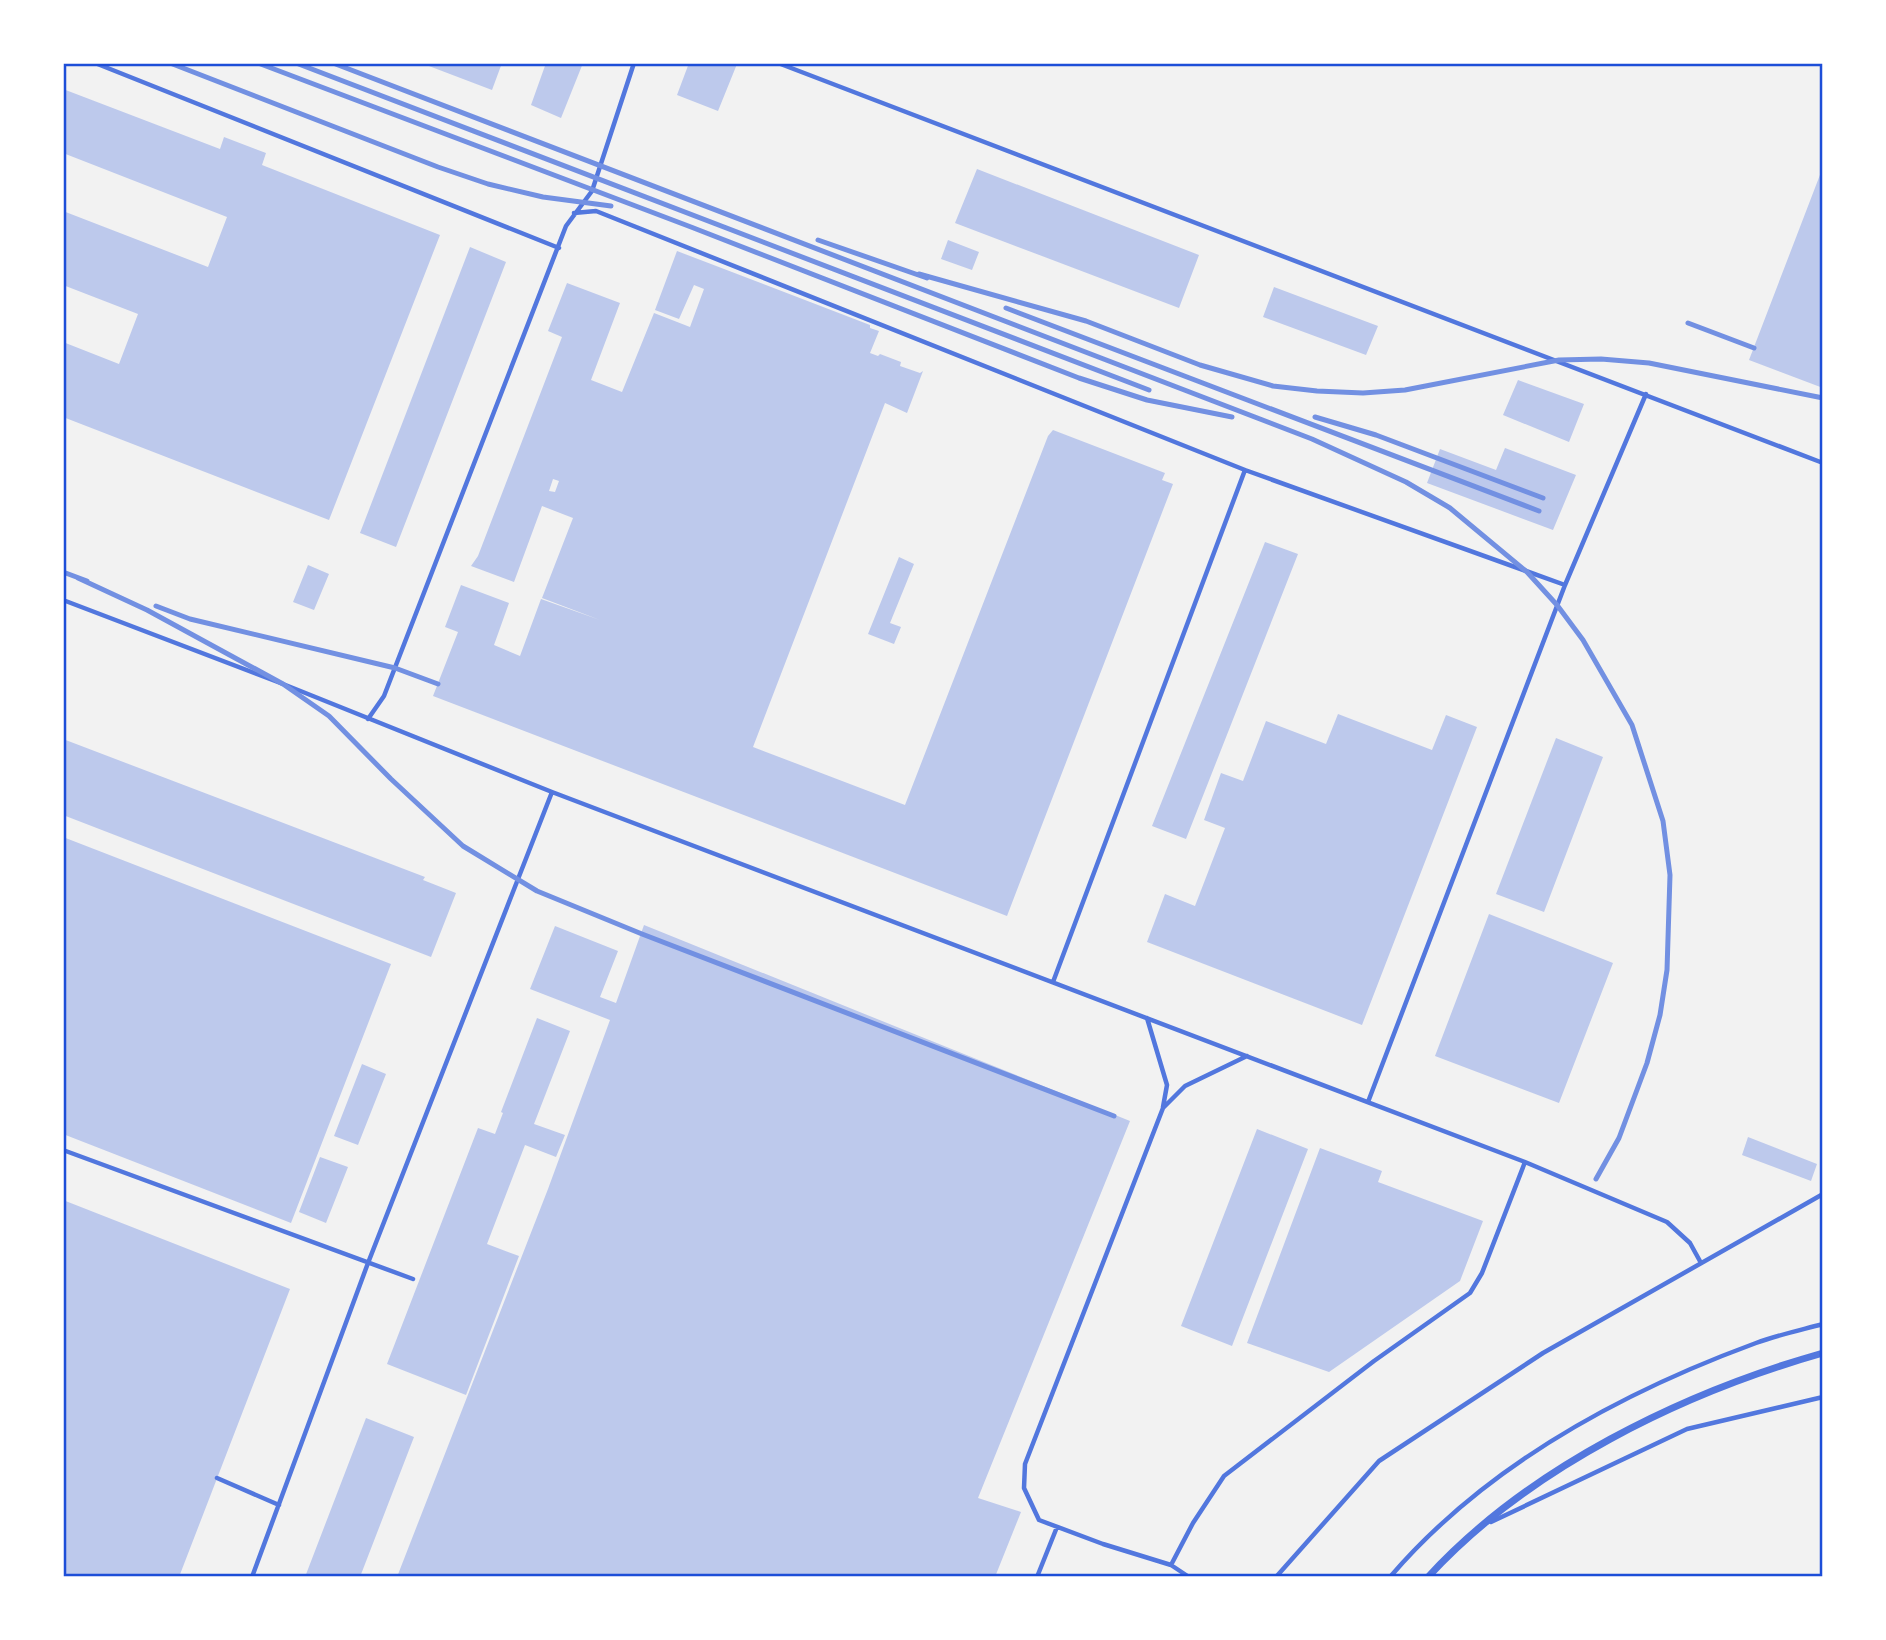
<svg xmlns="http://www.w3.org/2000/svg" width="1886" height="1640" viewBox="0 0 1886 1640" font-family="'IBM Plex Sans',sans-serif">
<style>
.building{fill:#bdc9ec;fill-rule:evenodd}
.lines{fill:none;stroke-linecap:round;stroke-linejoin:round}
.service{stroke:#5277de;stroke-width:4.5}
.minor{stroke:#5277de;stroke-width:7}
.rail{stroke:#7290e2;stroke-width:5}
.neatline{fill:none;stroke:#1d4ed8;stroke-width:2.5}
</style>
<rect width="100%" height="100%" fill="#f2f2f2"/>
<path class="building" d="M421,63H502L492,90Z
M546,63H583L561,118L531,105Z
M689,63L737,64L718,111L677,95Z
M63,89L220,149L224,137L266,153L262,165L440,235L329,520L63,417V342L119,364L138,314L63,285V211L208,267L227,217L63,153Z
M1823,167V388L1749,360Z
M977,169L1199,255L1179,308L955,223Z
M948,240L979,252L972,270L941,259Z
M470,247L506,262L396,547L360,533Z
M677,251L870,325V328L879,331L870,353L878,356L880,354L901,362L900,366L920,373L923,371L907,413L885,403L753,747L905,805L1048,436L1053,430L1165,473L1162,480L1173,484L1007,916L433,696L458,632L445,627L461,585L509,603L494,645L520,656L541,599L600,620L542,598L573,518L542,506L514,582L471,566L478,556L562,337L548,331L567,283L620,303L591,380L622,392L654,313L690,327L704,289L694,285L679,319L655,310ZM553,479L559,481L555,492L549,491Z
M1274,287L1378,326L1366,355L1263,317Z
M1518,380L1584,404L1569,442L1503,415Z
M1505,448L1576,475L1553,530L1427,483L1440,449L1496,470Z
M1265,542L1298,554L1186,839L1152,826Z
M899,557L914,564L890,623L901,627L894,644L868,634Z
M308,565L329,574L314,610L293,602Z
M1338,714L1432,750L1446,715L1477,727L1362,1025L1147,942L1165,894L1195,906L1225,828L1204,820L1221,773L1243,781L1266,721L1326,744Z
M1556,738L1603,757L1544,912L1496,894Z
M63,739L425,877L423,880L456,893L431,957L63,815Z
M63,837L391,964L291,1223L63,1134Z
M1489,914L1613,963L1559,1103L1435,1056Z
M644,925L1130,1121L978,1498L1021,1512L995,1577H397L548,1189L610,1020L530,989L555,926L618,951L600,997L616,1003Z
M537,1018L570,1031L534,1124L565,1135L556,1157L525,1145L487,1244L519,1256L466,1395L387,1364L478,1128L495,1134L503,1113L501,1112Z
M362,1064L386,1074L358,1145L334,1136Z
M1257,1129L1308,1149L1232,1346L1181,1326Z
M1748,1137L1817,1164L1811,1181L1742,1155Z
M1320,1148L1382,1171L1378,1182L1483,1221L1460,1281L1329,1372L1247,1343Z
M320,1157L348,1167L326,1223L299,1212Z
M63,1200L290,1289L179,1577H63Z
M366,1418L414,1437L360,1577H305Z"/>
<g class="lines">
<path class="service" d="M95,63L559,248
M778,63L1823,463
M574,213L596,211L1245,470
M63,600L283,684L552,792L1525,1162L1667,1222L1690,1243L1701,1263
M368,719L384,696L566,226L592,191L634,63
M1053,982L1245,470L1565,585
M1147,1018L1167,1085L1163,1107
M1368,1102L1565,585L1646,394
M63,1150L413,1279
M217,1478L279,1505
M1491,1522L1687,1429L1823,1397
M1171,1565L1193,1523L1224,1476L1374,1361L1470,1293L1482,1273L1525,1162
M252,1577L368,1263L552,792
M1037,1577L1057,1527
M1189,1577L1171,1565L1103,1544L1039,1520L1024,1488L1025,1464L1163,1108L1185,1086L1247,1056
M1276,1577L1379,1461L1543,1353L1823,1194
M1390,1577C1485,1466 1620,1393 1756,1343C1778,1335 1801,1330 1823,1324"/>
<path class="minor" d="M1428,1577C1528,1468 1682,1393 1823,1353"/>
<path class="rail" d="M170,63L438,167L488,184L543,197L611,206
M258,63L691,227L1079,378L1147,400L1232,417
M296,63L1149,390
M333,63L1312,439L1406,482L1450,508L1527,572L1557,605L1583,640L1632,725L1663,821L1670,875L1667,970L1660,1015L1647,1063L1619,1138L1596,1179
M818,240L927,278
M919,274L1086,321L1200,365L1273,386L1317,391L1363,393L1405,390L1559,360L1601,359L1649,363L1823,398
M1006,308L1539,511
M1688,323L1754,348
M1315,417L1376,435L1543,498
M63,572L87,581
M78,578L147,610L283,684L329,716L391,779L463,846L537,891L642,934L1114,1116
M156,606L190,619L395,668L438,684"/>
</g>
<rect width="1886" height="1640" fill="none" stroke="#ffffff" stroke-width="130"/>
<rect x="65" y="65" width="1756" height="1510" class="neatline"/>
</svg>
